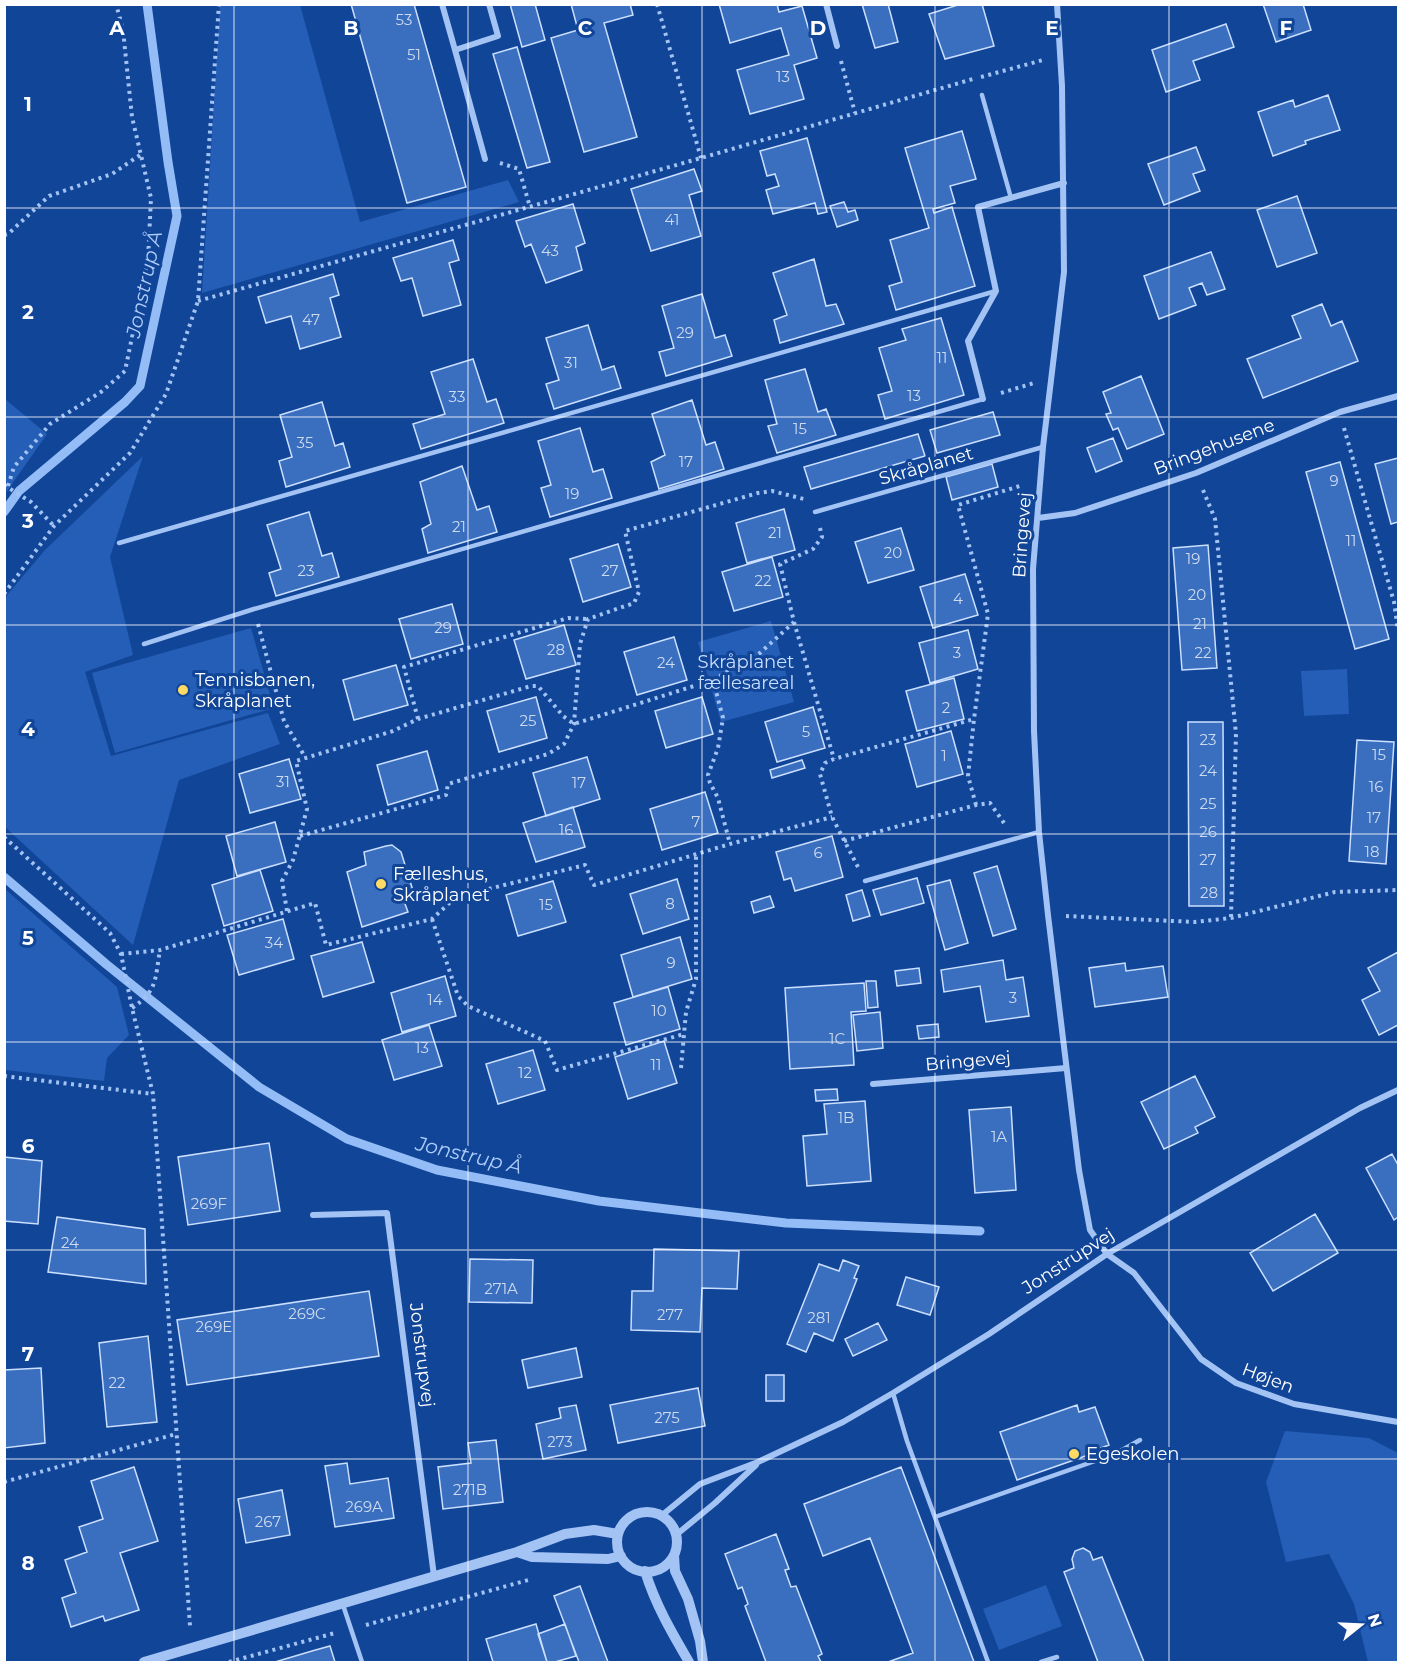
<svg xmlns="http://www.w3.org/2000/svg" width="1403" height="1667" viewBox="0 0 1403 1667" font-family="Montserrat,sans-serif">
<style>
.green{fill:#245eb7}
.lines{fill:none;stroke-linecap:round;stroke-linejoin:round}
.stream{stroke:#94bdf7;stroke-width:9}
.building{fill:#3a6fc0;stroke:#cbdffe;stroke-width:1.5}
.path{stroke:#a3c3f4;stroke-width:4;stroke-dasharray:3 4.5;stroke-linecap:butt}
.service{stroke:#a3c3f4;stroke-width:4.5}
.minor{stroke:#a3c3f4;stroke-width:6}
.tertiary{stroke:#a3c3f4;stroke-width:10}
.grid{fill:none;stroke:#fff;stroke-width:1.5;stroke-opacity:0.55}
.poi-dot{fill:#ffdb65;stroke:#114598;stroke-width:2}
.labels{text-anchor:middle;stroke-width:6;stroke-linejoin:round;paint-order:stroke}
.number-label{font-size:15px;fill:#cedbef}
.street-label{font-size:18px;fill:#fff;stroke:#114598}
.park-label{font-size:18px;fill:#cbdffe;stroke:#114598}
.poi-label{font-size:18px;fill:#fff;stroke:#114598;text-anchor:start}
.water-label{font-size:20px;font-style:italic;fill:#afcdfa;stroke:#114598}
.grid-label{font-size:20px;text-anchor:middle;font-weight:bold;fill:#fff;stroke:#114598;stroke-width:6;stroke-linejoin:round;paint-order:stroke}
</style>
<rect width="100%" height="100%" fill="#114598"/>
<path class="green" d="M220,5H300L360,222L508,180L519,202L202,293Z
M5,399L47,434L5,494Z
M143,456L110,557L133,655L85,672L111,756L268,713L280,744L179,780L133,945L5,827L4,601L7,595L45,550Z
M771,621L794,702L721,722L698,642Z
M251,628L274,708L115,753L92,673Z
M1347,669L1349,714L1304,716L1301,671Z
M5,889L117,987L129,1035L107,1058L104,1081L5,1070Z
M1285,1431L1369,1438L1398,1453V1662H1368L1354,1604L1329,1554L1286,1562L1266,1482Z
M1046,1585L1062,1626L999,1650L983,1609Z"/>
<g class="lines">
<path class="stream" d="M4,512L19,491L125,402L140,386L177,216L168,162L147,4
M4,877L106,964L259,1087L347,1139L437,1170L599,1201L786,1223L980,1231"/>
</g>
<path class="building" d="M351,4H414L466,187L407,203Z
M510,4H535L545,40L522,47Z
M571,4H630L633,15L604,23L637,137L584,152L551,38L578,30Z
M719,4H777L779,12L802,6L817,58L794,65L804,99L750,114L737,70L789,55L781,28L730,43Z
M862,4H888L898,42L875,48Z
M961,4H982L994,46L945,59L929,14Z
M1263,4H1303L1311,30L1276,42Z
M1226,24L1234,47L1193,61L1200,80L1166,92L1152,50Z
M517,47L550,162L527,168L493,54Z
M1328,95L1340,130L1305,141L1306,144L1273,156L1258,112L1293,100L1295,107Z
M962,131L976,179L950,186L955,203L933,209L934,213L952,207L975,286L896,310L889,286L902,282L890,240L929,228L905,148Z
M807,138L827,212L818,214L815,203L773,214L766,190L779,186L775,174L767,176L760,151Z
M1196,147L1205,170L1193,174L1200,191L1164,205L1148,164Z
M694,169L702,191L689,195L701,236L651,251L631,189Z
M1297,196L1317,253L1277,267L1257,210Z
M844,202L848,212L855,210L858,220L837,227L830,206Z
M573,204L585,243L576,247L582,270L546,283L531,244L525,247L516,221Z
M453,240L459,260L449,263L461,305L423,316L412,278L401,281L393,258Z
M1211,252L1225,289L1207,295L1202,283L1189,288L1196,305L1159,319L1144,276Z
M814,259L826,306L836,304L844,324L780,343L774,320L787,315L773,273Z
M333,274L339,295L330,298L341,337L300,349L291,316L266,323L258,297Z
M702,294L715,338L725,335L732,356L666,376L659,352L674,348L662,306Z
M1322,304L1331,326L1342,321L1358,361L1263,398L1247,359L1301,338L1292,316Z
M941,318L964,395L885,419L878,395L892,391L879,348L906,340L902,329Z
M588,325L602,370L614,366L621,388L554,409L546,384L559,380L546,338Z
M473,359L487,402L496,399L504,423L421,449L413,424L445,414L431,372Z
M805,369L818,412L826,409L836,435L777,453L768,426L777,424L765,380Z
M1141,376L1164,434L1127,449L1118,428L1113,430L1106,414L1111,413L1103,392Z
M692,400L706,445L715,442L724,469L659,489L651,462L665,455L652,414Z
M322,402L335,446L343,443L350,467L286,487L279,461L292,457L280,415Z
M993,412L1000,435L937,453L930,430Z
M580,428L593,472L603,469L612,498L550,517L541,488L551,485L538,441Z
M918,434L925,456L811,489L804,467Z
M1113,438L1122,461L1096,472L1087,448Z
M1398,458V522L1391,524L1375,464Z
M1340,462L1389,639L1355,649L1306,472Z
M992,464L998,487L952,500L946,477Z
M462,466L477,510L489,506L497,532L428,553L422,529L431,524L420,482Z
M784,509L795,550L747,563L736,523Z
M309,512L322,556L332,553L339,577L276,596L269,573L281,569L267,525Z
M901,528L914,570L868,583L855,542Z
M618,544L631,587L583,602L570,559Z
M1208,545L1217,668L1182,670L1173,548Z
M772,557L783,597L734,611L722,572Z
M965,574L978,615L933,628L920,587Z
M452,604L463,644L411,659L399,619Z
M564,625L576,665L526,679L514,640Z
M968,630L978,669L930,683L919,643Z
M674,637L687,680L637,695L624,652Z
M396,665L408,705L354,720L343,680Z
M954,678L964,719L917,731L906,691Z
M536,697L547,738L499,752L487,711Z
M702,697L713,734L666,748L655,711Z
M813,707L825,748L777,762L765,722Z
M1188,722H1223L1224,906H1189Z
M951,731L963,774L917,787L905,744Z
M1357,740L1394,742L1386,864L1349,861Z
M427,751L438,790L388,805L377,765Z
M587,757L600,799L546,816L533,773Z
M289,759L301,799L250,813L239,774Z
M802,760L805,768L772,778L770,770Z
M705,792L718,833L662,850L650,809Z
M573,807L585,847L536,862L523,823Z
M275,822L286,862L237,876L226,836Z
M832,836L843,877L795,891L791,878L784,880L776,852Z
M392,845L401,852L415,897L404,901L408,912L362,927L347,872L366,865L364,852L386,846Z
M997,866L1016,929L993,936L974,873Z
M260,870L273,911L224,926L212,885Z
M917,878L924,903L881,915L873,890Z
M677,879L689,919L643,934L630,894Z
M950,880L968,943L945,950L927,886Z
M553,881L566,922L518,936L506,895Z
M862,890L870,916L853,921L846,895Z
M770,896L774,907L754,913L751,902Z
M283,919L294,959L239,975L227,935Z
M680,937L692,979L633,997L621,955Z
M362,942L374,982L323,997L311,956Z
M1398,952V1025L1379,1035L1362,1000L1380,991L1368,968Z
M1003,960L1006,980L1023,977L1029,1016L986,1022L980,986L944,992L941,970Z
M1125,963L1126,971L1163,966L1168,997L1095,1007L1089,968Z
M919,968L921,983L897,986L895,971Z
M445,976L456,1016L402,1032L391,993Z
M866,981H876L878,1007L868,1008Z
M864,983L866,1011L851,1012L854,1065L790,1069L785,988Z
M668,987L680,1029L626,1045L614,1003Z
M880,1012L883,1048L857,1051L853,1015Z
M938,1024L939,1037L919,1039L917,1026Z
M429,1025L442,1066L394,1080L382,1040Z
M664,1041L677,1083L628,1099L615,1057Z
M533,1050L545,1090L498,1104L486,1064Z
M1195,1076L1215,1117L1195,1127L1198,1133L1164,1149L1141,1102Z
M837,1089L838,1100L816,1101L815,1090Z
M865,1101L871,1181L807,1186L803,1136L827,1134L824,1104Z
M1011,1107L1016,1190L975,1193L969,1110Z
M269,1143L280,1211L188,1225L178,1157Z
M1392,1154L1398,1165V1217L1394,1220L1366,1168Z
M4,1157L42,1161L38,1224L4,1221Z
M1315,1214L1338,1253L1273,1291L1250,1253Z
M57,1217L145,1229L146,1284L48,1272Z
M654,1249L739,1251L737,1289L702,1288L700,1332L631,1330L632,1291H653Z
M470,1259L533,1260L532,1303L469,1302Z
M843,1260L859,1266L854,1278L857,1279L833,1341L814,1333L806,1352L787,1344L819,1264L839,1271Z
M906,1277L939,1287L930,1315L897,1305Z
M369,1291L379,1356L187,1385L177,1320Z
M878,1323L887,1340L853,1356L845,1339Z
M148,1336L157,1422L107,1427L99,1343Z
M576,1348L582,1377L528,1388L522,1360Z
M41,1368L45,1443L4,1448V1370Z
M766,1375H784V1401H766Z
M698,1388L705,1426L618,1443L610,1405Z
M576,1405L586,1450L543,1459L536,1424L561,1418L559,1408Z
M1077,1405L1079,1412L1095,1407L1109,1445L1093,1451L1094,1453L1017,1480L1000,1432Z
M496,1440L503,1502L443,1509L438,1467L471,1463L468,1443Z
M347,1463L350,1484L388,1478L394,1518L335,1527L325,1466Z
M134,1467L158,1541L120,1553L139,1610L105,1621L103,1616L71,1627L62,1598L76,1593L65,1560L87,1552L79,1527L103,1519L91,1481Z
M901,1467L974,1662H888L913,1653L870,1538L823,1556L804,1504Z
M282,1490L290,1535L246,1543L238,1499Z
M776,1534L789,1569L785,1570L791,1587L796,1586L822,1654L818,1656L821,1662H766L745,1606L748,1604L742,1587L738,1589L725,1554Z
M1083,1548L1090,1552L1093,1560L1102,1557L1144,1662H1098L1064,1572L1074,1568L1072,1559L1075,1551Z
M580,1586L608,1662H579L554,1596Z
M536,1624L547,1662H493L486,1639Z
M565,1624L576,1656L555,1662H547L538,1634Z
M330,1646L335,1662H275L312,1651Z"/>
<g class="lines">
<path class="path" d="M657,4L701,158
M841,61L855,113
M981,77L1043,60
M500,163L519,169L530,207
M4,235L8,234L49,196L112,174L140,155
M198,301L701,158L973,79
M1001,393L1034,383
M1344,428L1394,602L1398,630
M4,485L31,502L54,526
M8,486L14,467L50,424L101,392L125,371L148,260L151,198L132,117L123,30L116,4
M1203,490L1215,519L1236,734L1231,918
M820,528L822,537L813,549L780,564L794,622L834,759
M4,594L54,526L130,453L166,394L198,301L219,4
M258,624L284,721L305,757
M713,680L760,653L794,622
M418,719L404,667L568,618L588,619
M976,805L968,776L974,719L988,614L958,505L1023,485
M300,836L446,795L448,784L548,754L564,744L574,724L580,644L588,619L634,603L639,592L625,531L758,493L772,491L804,499
M4,837L110,933L121,954L132,1008L153,1094L190,1626
M844,841L976,805L990,803L1004,823
M858,867L832,817L820,774L825,763L834,759L974,719
M287,911L282,881L293,860L307,809L296,761L393,731L418,719L531,686H538L563,716L574,724L713,680L723,718L718,748L708,775L710,783L718,798L730,844
M1066,916L1195,922L1231,918L1335,892L1398,890
M432,919L458,996L468,1006L545,1041L557,1070L684,1034
M121,954L160,950L315,903L326,945L432,919L456,897L585,865L594,885L730,844L832,817
M132,1008C158,991 155,978 160,950
M681,1068L686,1012L696,979V855
M4,1076L153,1094
M4,1482L176,1434
M366,1625L532,1579
M229,1662L335,1633"/>
<path class="service" d="M982,95L1011,198
M815,512L1043,447
M119,543L996,291
M144,644L254,609L983,399
M865,881L1039,832
M893,1393L907,1441L988,1662
M935,1517L1115,1454L1140,1440
M343,1605L362,1662
M1041,1662L1057,1657"/>
<path class="minor" d="M442,4L455,50
M826,4L837,46
M1057,4L1062,86L1064,272L1043,447L1033,569L1034,731L1039,832L1048,915L1079,1170L1090,1230L1107,1254L1134,1273L1201,1359L1236,1383L1294,1404L1398,1422
M485,159L455,50L498,36L489,4
M983,399L968,341L996,291L978,207L1064,183
M1038,518L1075,513L1196,473L1340,412L1398,396
M873,1084L1066,1068
M313,1215L387,1213L434,1576
M661,1516L700,1484L758,1462L843,1422L893,1393L989,1334L1107,1254L1360,1108L1398,1090
M676,1535L715,1503L756,1465"/>
<path class="tertiary" d="M617 1542a30 30 0 1 1 60 0a30 30 0 1 1-60 0Z
M517,1552L532,1557L608,1559L621,1556
M674,1555L675,1571L688,1599L700,1641L703,1662
M645,1571C655,1604 672,1633 689,1662
M144,1662L517,1552L565,1534L594,1530L618,1534"/>
</g>
<path class="grid" d="M234,4V1662M468,4V1662M702,4V1662M935,4V1662M1169,4V1662M4,208H1398M4,417H1398M4,625H1398M4,834H1398M4,1042H1398M4,1250H1398M4,1459H1398"/>
<g class="poi-dot">
<circle cx="183" cy="690" r="6"/>
<circle cx="381" cy="884" r="6"/>
<circle cx="1074" cy="1454" r="6"/>
</g>
<g class="labels">
<g class="number-label">
<text x="404" y="25">53</text>
<text x="414" y="60">51</text>
<text x="783" y="82">13</text>
<text x="672" y="225">41</text>
<text x="550" y="256">43</text>
<text x="311" y="325">47</text>
<text x="685" y="338">29</text>
<text x="942" y="363">11</text>
<text x="571" y="368">31</text>
<text x="914" y="401">13</text>
<text x="457" y="402">33</text>
<text x="800" y="434">15</text>
<text x="305" y="448">35</text>
<text x="686" y="467">17</text>
<text x="1334" y="486">9</text>
<text x="572" y="499">19</text>
<text x="459" y="532">21</text>
<text x="775" y="538">21</text>
<text x="1351" y="546">11</text>
<text x="893" y="558">20</text>
<text x="1193" y="564">19</text>
<text x="306" y="576">23</text>
<text x="610" y="576">27</text>
<text x="763" y="586">22</text>
<text x="1197" y="600">20</text>
<text x="958" y="604">4</text>
<text x="1200" y="629">21</text>
<text x="443" y="633">29</text>
<text x="556" y="655">28</text>
<text x="957" y="658">3</text>
<text x="1203" y="658">22</text>
<text x="666" y="668">24</text>
<text x="946" y="713">2</text>
<text x="528" y="726">25</text>
<text x="806" y="737">5</text>
<text x="1208" y="745">23</text>
<text x="1379" y="760">15</text>
<text x="944" y="761">1</text>
<text x="1208" y="776">24</text>
<text x="283" y="787">31</text>
<text x="579" y="788">17</text>
<text x="1376" y="792">16</text>
<text x="1208" y="809">25</text>
<text x="1374" y="823">17</text>
<text x="696" y="827">7</text>
<text x="566" y="835">16</text>
<text x="1208" y="837">26</text>
<text x="1372" y="857">18</text>
<text x="818" y="858">6</text>
<text x="1208" y="865">27</text>
<text x="1209" y="898">28</text>
<text x="670" y="909">8</text>
<text x="546" y="910">15</text>
<text x="274" y="948">34</text>
<text x="671" y="968">9</text>
<text x="1013" y="1003">3</text>
<text x="435" y="1005">14</text>
<text x="659" y="1016">10</text>
<text x="837" y="1044">1C</text>
<text x="422" y="1053">13</text>
<text x="656" y="1070">11</text>
<text x="525" y="1078">12</text>
<text x="846" y="1123">1B</text>
<text x="999" y="1142">1A</text>
<text x="209" y="1209">269F</text>
<text x="70" y="1248">24</text>
<text x="501" y="1294">271A</text>
<text x="307" y="1319">269C</text>
<text x="670" y="1320">277</text>
<text x="819" y="1323">281</text>
<text x="214" y="1332">269E</text>
<text x="117" y="1388">22</text>
<text x="667" y="1423">275</text>
<text x="560" y="1447">273</text>
<text x="470" y="1495">271B</text>
<text x="364" y="1512">269A</text>
<text x="268" y="1527">267</text>
</g>
<g class="street-label">
<text transform="translate(1214 447) rotate(-21)" y="6">Bringehusene</text>
<text transform="translate(926 466) rotate(-16)" y="6">Skråplanet</text>
<text transform="translate(1022 535) rotate(-86)" y="6">Bringevej</text>
<text transform="translate(968 1061) rotate(-5)" y="6">Bringevej</text>
<text transform="translate(1068 1261) rotate(-33)" y="6">Jonstrupvej</text>
<text transform="translate(422 1355) rotate(83)" y="6">Jonstrupvej</text>
<text transform="translate(1268 1378) rotate(21)" y="6">Højen</text>
</g>
<g class="park-label">
<text x="746" y="668">Skråplanet<tspan x="746" dy="21">fællesareal</tspan></text>
</g>
<g class="poi-label">
<text x="195" y="686">Tennisbanen,<tspan x="195" dy="21">Skråplanet</tspan></text>
<text x="393" y="880">Fælleshus,<tspan x="393" dy="21">Skråplanet</tspan></text>
<text x="1086" y="1460">Egeskolen</text>
</g>
<g class="water-label">
<text transform="translate(144 284) rotate(-78)" y="7">Jonstrup Å</text>
<text transform="translate(469 1155) rotate(13)" y="7">Jonstrup Å</text>
</g>
</g>
<g class="grid-label">
<text x="117" y="35">A</text>
<text x="351" y="35">B</text>
<text x="585" y="35">C</text>
<text x="818" y="35">D</text>
<text x="1052" y="35">E</text>
<text x="1286" y="35">F</text>
<text x="28" y="111">1</text>
<text x="28" y="319">2</text>
<text x="28" y="528">3</text>
<text x="28" y="736">4</text>
<text x="28" y="945">5</text>
<text x="28" y="1153">6</text>
<text x="28" y="1361">7</text>
<text x="28" y="1570">8</text>
</g>
<rect width="1403" height="1667" fill="none" stroke="#ffffff" stroke-width="12"/>
<g transform="translate(1361 1625) rotate(72)" stroke="#114598" stroke-width="4.5" paint-order="stroke">
<path d="M0-4.5L10 22L0 15L-10 22Z" fill="#ffffff"/>
<text y="-9" font-size="16" font-weight="bold" text-anchor="middle" fill="#ffffff">N</text>
</g>
</svg>
